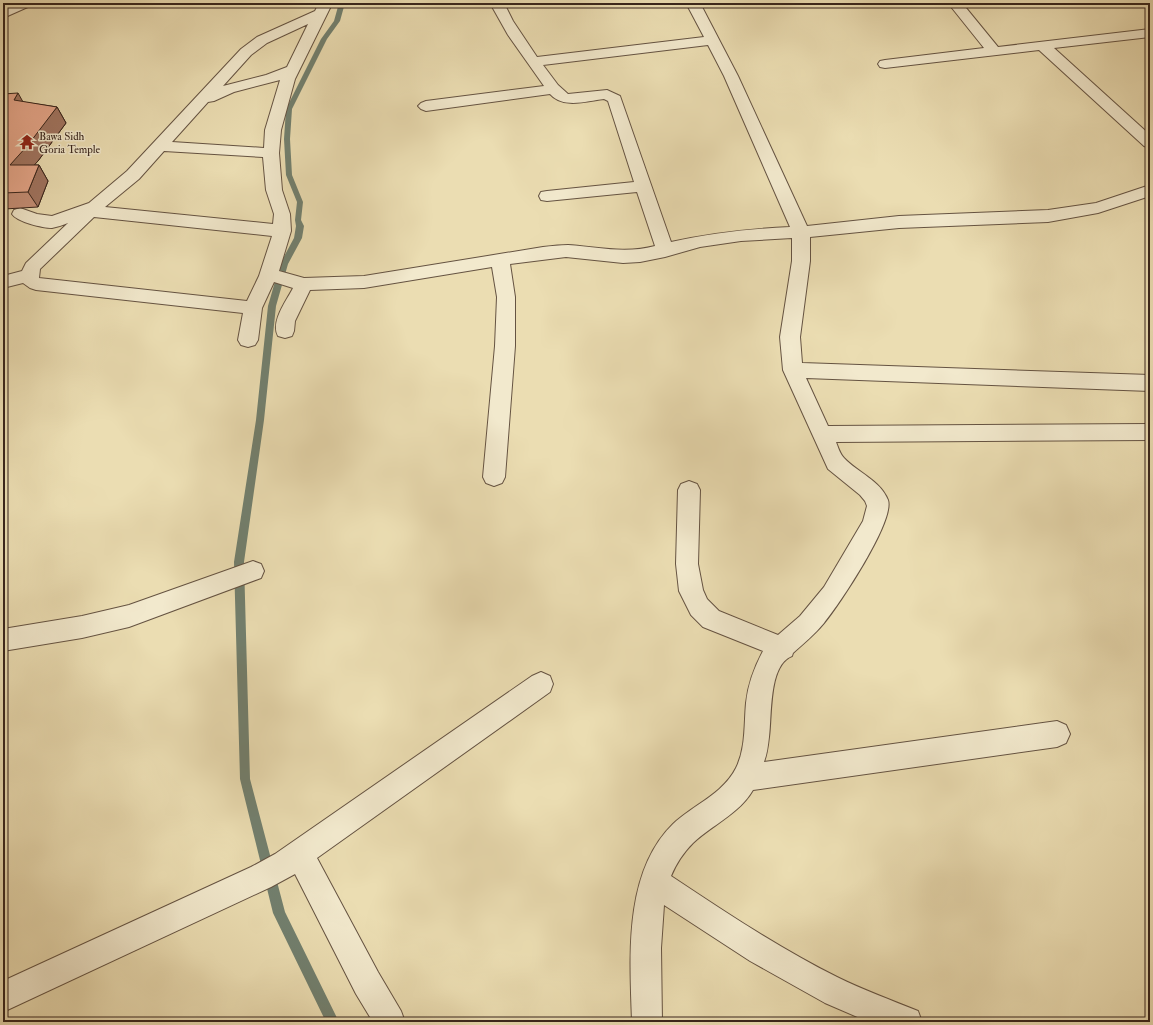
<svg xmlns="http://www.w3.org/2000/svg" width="1153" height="1025" viewBox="0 0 1153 1025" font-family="'IM FELL Double Pica',serif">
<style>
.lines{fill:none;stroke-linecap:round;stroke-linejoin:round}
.stream{fill:#72806f;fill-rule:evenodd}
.minor-casing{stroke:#655342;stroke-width:2}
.minor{fill:#f2e9cd;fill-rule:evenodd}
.wall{fill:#c69078;stroke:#38251c}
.shaded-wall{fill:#a17561;stroke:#38251c}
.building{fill:#e6a78b;stroke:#38251c}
.labels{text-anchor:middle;stroke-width:3;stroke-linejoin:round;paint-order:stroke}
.far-poi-label{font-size:11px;fill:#38251c;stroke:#f2e9cd;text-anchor:start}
</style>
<rect width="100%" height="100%" fill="#ebddb2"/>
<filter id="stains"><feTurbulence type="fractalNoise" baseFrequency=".005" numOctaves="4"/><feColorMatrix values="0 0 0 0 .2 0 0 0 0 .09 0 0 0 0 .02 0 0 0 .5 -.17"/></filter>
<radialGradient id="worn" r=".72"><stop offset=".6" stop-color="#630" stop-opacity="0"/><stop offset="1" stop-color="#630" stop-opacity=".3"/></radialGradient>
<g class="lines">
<path class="stream" d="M339,3H345L340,21L327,39L292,109L290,139L292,175L303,202L301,220L304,226L302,238L288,264L276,306L264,420L244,562L250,779L285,912L339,1022H326L273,913L240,779L234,562L256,420L268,306L280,264L294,238L296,226L295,220L297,202L286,175L284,139L286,109L321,39L334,21Z"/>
<g class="minor-casing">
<path id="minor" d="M15,3H32L30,6L3,18V9Z
M490,3H504L513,21L537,57L704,37L686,3H700L738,76L807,226L899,216L1048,210L1096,203L1150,185V196L1098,213L1048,222L899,228L810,237V261L800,337L802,363L1150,375V391L806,378L828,426L1150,424V440L836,442C838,447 840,454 844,458C858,473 880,480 888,500C895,521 839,605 824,623C815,634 804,643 793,653L792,656C768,665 772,717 769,737C768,746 767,754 764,762L1057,721L1066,725L1070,734L1066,743L1057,747L753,790C739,814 712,825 693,843C683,853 676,864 671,876C725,912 779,948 837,977C863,990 891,1000 918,1011L922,1022H869L825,1003L750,961L664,905L661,948L662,1022H632C630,958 623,873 673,824C693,805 723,794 736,768C746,748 744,724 746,703C748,684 754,668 763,651L703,627L691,615L679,591L676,564L678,490L681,484L689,481L697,484L700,490L698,564L703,590L707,599L719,611L778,635L800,616L824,587L863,521L867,506L865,501L860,495L828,469L783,370L780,337L792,261V238L741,241L700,247L665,257L640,262L623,263L566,257L510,264L515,297V346L505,477L502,483L494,486L486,483L483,477L495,346L497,297L492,267L364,288L310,290L295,321L294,331L292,336L285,338L278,336C270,322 287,300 293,288L274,282L262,308L258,340L255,345L248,347L241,345L238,340L243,313L36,290L30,288L23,283L3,288V276L22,271L26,263L68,223C63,225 57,227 52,228C43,228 17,222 12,214L14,210L20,208L37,214L52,216L89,203L127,171L241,49L257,37L315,11L318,5H328L330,8L295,79L281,130L279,153L282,190L290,214L291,231L279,271L304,278L364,276L543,247C551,246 560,245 568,245C598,247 625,254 655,246L637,192L547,201L541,200L539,196L541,192L547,191L634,182L608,101L604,99C587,101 563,109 550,94L426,111L421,109L418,106L421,103L426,101L544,86L508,35ZM308,24L287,67L266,75L223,86L251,55L267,43ZM708,45L724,76L790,227C749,229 711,233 671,242L620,96L607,90L568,94L558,85L543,65ZM280,80L265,130L264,148L172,142L208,102L214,101L234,92ZM164,151L263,157L266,190L274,214L273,224L105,207L139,179ZM94,217L272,236L259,276L247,301L39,278L40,269Z
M948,3H962L998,47L1150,29V37L1054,48L1150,135V148L1144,146L1039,50L885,68L880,67L878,64L880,61L885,60L984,48Z
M253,561L261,564L264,571L261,578L129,627L82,638L3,651V629L82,616L129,605Z
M541,672L550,676L553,684L550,692L317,858L378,972L401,1011L405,1022H373L356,994L295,874L271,887L3,1012V981L251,867L275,854L532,676Z"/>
</g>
<use href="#minor" class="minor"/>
</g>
<path class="wall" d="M3,94L23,102L57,107L66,123L38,161L34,165H39L48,181L38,207L4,209L3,208Z"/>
<path class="shaded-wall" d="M18,93L27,109L14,100Z
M57,107L66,123L38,161L20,181L10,165Z
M39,165L48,181L38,207L28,192Z"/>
<path class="building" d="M18,93L14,100L57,107L28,145L10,165H39L28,192L3,193V94Z"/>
<defs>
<g id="temple-bare" transform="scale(1.2)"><path d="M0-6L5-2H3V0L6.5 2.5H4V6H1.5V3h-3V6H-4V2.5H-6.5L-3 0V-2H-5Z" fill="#8f2418" stroke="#f2e9cd" stroke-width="2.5" paint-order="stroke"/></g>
</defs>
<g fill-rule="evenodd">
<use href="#temple-bare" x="27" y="142"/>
</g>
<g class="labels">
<g class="far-poi-label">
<text x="39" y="140">Bawa Sidh<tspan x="39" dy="13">Goria Temple</tspan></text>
</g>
</g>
<rect width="1153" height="1025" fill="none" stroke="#ebddb2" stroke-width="16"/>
<rect x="4" y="4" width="1145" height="1017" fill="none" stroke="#38251c" stroke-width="2"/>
<rect x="8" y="8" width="1137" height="1009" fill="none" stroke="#38251c"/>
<rect width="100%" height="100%" filter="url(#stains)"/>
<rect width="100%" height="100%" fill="url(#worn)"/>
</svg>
